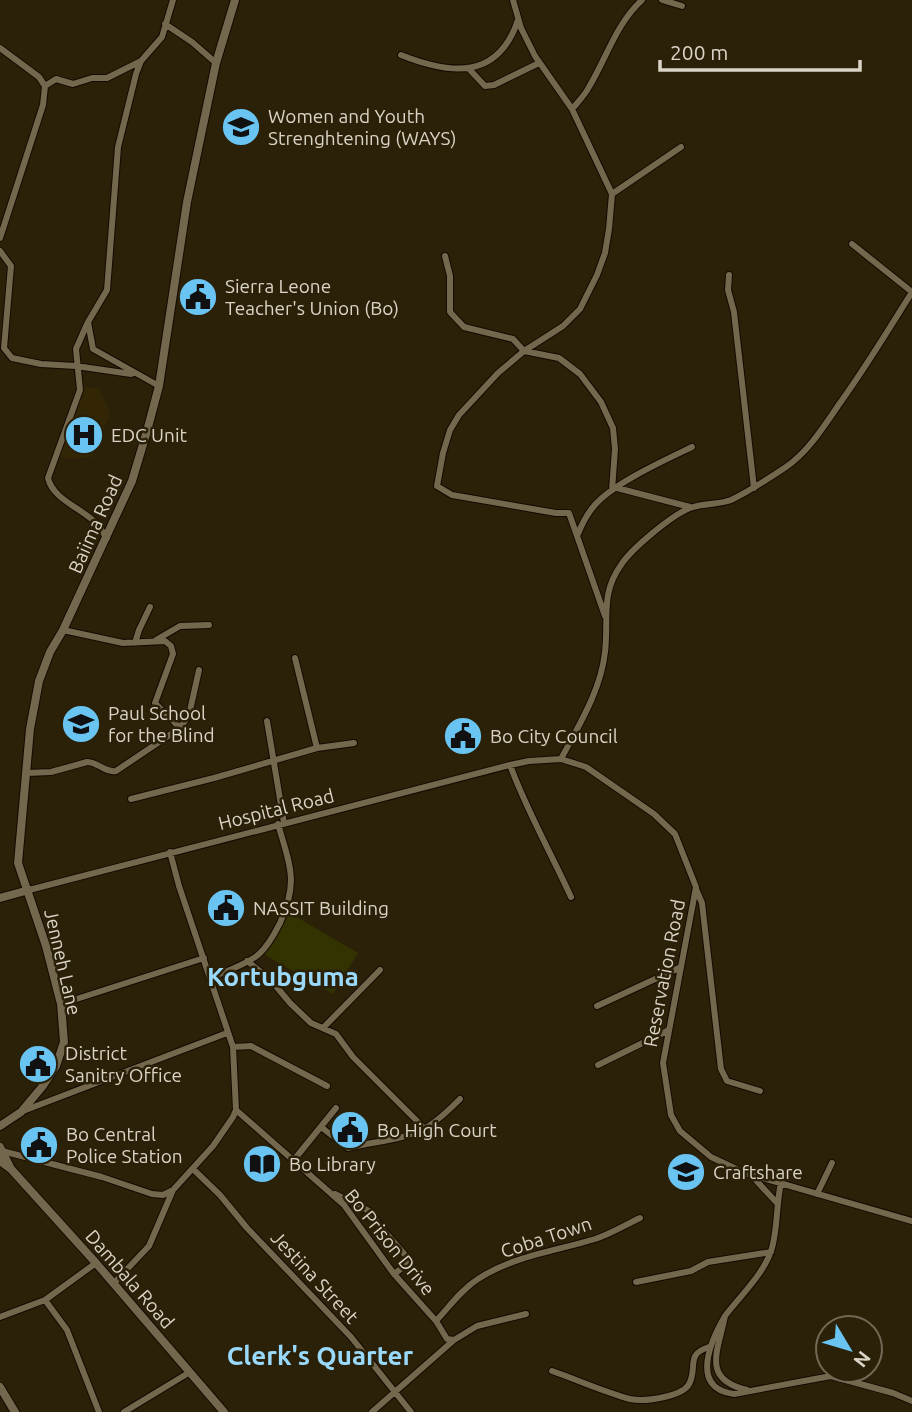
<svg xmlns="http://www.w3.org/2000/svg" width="912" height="1412" viewBox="0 0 912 1412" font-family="Ubuntu,sans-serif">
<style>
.built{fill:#332605}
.green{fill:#323301}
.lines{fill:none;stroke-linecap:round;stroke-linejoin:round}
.minor-casing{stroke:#140a00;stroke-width:8}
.tertiary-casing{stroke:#140a00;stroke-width:10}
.minor{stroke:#73674e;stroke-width:6}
.tertiary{stroke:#73674e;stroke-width:8}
.labels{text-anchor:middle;stroke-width:5;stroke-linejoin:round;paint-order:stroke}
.poi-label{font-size:19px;fill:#dad4c6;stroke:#2b2109;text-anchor:start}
.street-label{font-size:19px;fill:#dad4c6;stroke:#2b2109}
.district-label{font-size:26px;font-weight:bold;fill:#99d9fb;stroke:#2b2109}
</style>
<rect width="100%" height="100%" fill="#2b2109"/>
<path class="built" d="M83,386L100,389L110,414L92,457L70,459L58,456Z"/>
<path class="green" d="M290,913L358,953L333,994L265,955Z"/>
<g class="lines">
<g class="minor-casing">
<path id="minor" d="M513,0L521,28L535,56L572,109L612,194L609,229L605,253L597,275L580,309L563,326L524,351L498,373L459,415L450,430L443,453L437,486L452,495L556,513H569L605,616
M662,0L682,6
M165,24L192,42L216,63
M0,48L39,77L45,86L43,105L0,238
M401,55C451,75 498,80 518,20
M470,70L485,86L494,85L539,63
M45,86L56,79L73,84L92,78H107L141,61
M572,109C578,102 585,95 589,87C607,57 616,24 642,0
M612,194L681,147
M852,244L912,292
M0,251L11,266L4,348L12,358L41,364L76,366L131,374
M445,256L450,276V312L464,327L513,339L524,351L559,358L580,374L601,402L613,428L615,449L612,490
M729,275L728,290L734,312L754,488
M87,324L76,349L80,390L48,478C53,500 82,508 97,524C100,528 103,533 107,538
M159,386L93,349L88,322L107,290L118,147L136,74L141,61L162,37L173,0
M617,488L690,507
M578,534C582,524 587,514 594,506C612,484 665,460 692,447
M63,630L123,643L165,641L171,646L173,654L155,703L180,728
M156,640L180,626L209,625
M135,643L139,630L150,607
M295,658L317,748
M267,721L284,823
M561,759C579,725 601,690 605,652C609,619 600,594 621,565C631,549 672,515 690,508C703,503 718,505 731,500C750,491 768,479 786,467C809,451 824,426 840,403C866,367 889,329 912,292
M510,765C527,811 551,853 571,897
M27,773L51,772L87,762C98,762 105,773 116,771L180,728L189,715L199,670
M131,799L214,778L317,748L354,743
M696,889L702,903L721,1069L727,1081L760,1091
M29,890L510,765L529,761L561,759L586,767L654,814L675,834L696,887L663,1063L671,1115L680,1131L711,1157L745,1173L912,1221
M247,961L270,979L290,1003L311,1023L336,1034L353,1057L425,1129
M210,978C224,972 248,964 259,954C268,946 275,933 280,923C299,881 290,866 278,824
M61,1004L204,958
M597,1006L681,967
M323,1028L380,970
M233,1047L251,1046L327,1086
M598,1065L669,1030
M236,1110L344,1205L394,1274L436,1321L447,1339L454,1340
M23,1111L227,1033
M321,1127L348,1148C374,1141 403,1141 427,1127C439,1120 450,1109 460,1099
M2,1151L102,1177L152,1194L163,1195L171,1191
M293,1161L336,1108
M193,1169L220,1195L247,1228L351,1337L411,1412
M752,1176L777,1203
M335,1194L371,1212L379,1225L406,1256L409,1263L394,1274
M817,1194L832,1163
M636,1282L691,1271L708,1262L771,1252
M114,1283L149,1246L173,1190L213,1146L233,1117L236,1110L233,1047L179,886L170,852
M45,1300L67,1330L99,1412
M725,1316C740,1296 765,1273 772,1248C778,1226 776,1205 781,1183
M0,1317L45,1300L96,1263
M436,1321C449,1307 461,1290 478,1279C513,1256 556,1251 595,1239C611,1234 625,1225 640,1218
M552,1371C578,1380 604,1392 630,1399C644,1402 685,1397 690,1382C697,1366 686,1354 709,1347
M747,1390C701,1379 718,1352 725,1316C711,1340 689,1389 734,1394L831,1376L893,1393L912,1401
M124,1412L190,1372
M372,1412L454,1340L477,1326L526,1314"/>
</g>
<g class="tertiary-casing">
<path id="tertiary" d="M0,898L29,890
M0,1126L21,1112L42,1087L56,1066L64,1042L61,1004L46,946L18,863L30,729L39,681L50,652L63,630L132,481L147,431L159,386L187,202L216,63L235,0
M0,1147L10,1167
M0,1161L11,1169L96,1263L224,1412
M0,1387L15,1412"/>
</g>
<use href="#minor" class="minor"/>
<use href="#tertiary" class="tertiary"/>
</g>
<defs>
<g id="school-disc" transform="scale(2.0125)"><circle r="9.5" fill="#69c4f1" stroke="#2b2109"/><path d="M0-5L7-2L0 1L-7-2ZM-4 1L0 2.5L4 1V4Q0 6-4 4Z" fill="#111"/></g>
<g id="civic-disc" transform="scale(2.0125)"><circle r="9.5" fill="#69c4f1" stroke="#2b2109"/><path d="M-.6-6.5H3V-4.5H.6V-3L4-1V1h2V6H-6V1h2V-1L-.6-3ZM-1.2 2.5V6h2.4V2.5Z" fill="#111"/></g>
<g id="hospital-disc" transform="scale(2.0125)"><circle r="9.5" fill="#69c4f1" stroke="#2b2109"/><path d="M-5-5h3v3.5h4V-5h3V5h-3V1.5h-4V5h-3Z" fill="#111"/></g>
<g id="library-disc" transform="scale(2.0125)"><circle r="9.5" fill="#69c4f1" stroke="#2b2109"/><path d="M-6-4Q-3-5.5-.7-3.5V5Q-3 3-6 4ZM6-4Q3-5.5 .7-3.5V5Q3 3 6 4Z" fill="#111"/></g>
</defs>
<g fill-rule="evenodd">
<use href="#school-disc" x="241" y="127"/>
<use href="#civic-disc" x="198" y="297"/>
<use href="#hospital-disc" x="84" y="435"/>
<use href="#school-disc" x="81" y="724"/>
<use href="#civic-disc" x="463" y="736"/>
<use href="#civic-disc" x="226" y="908"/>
<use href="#civic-disc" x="38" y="1064"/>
<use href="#civic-disc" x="350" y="1130"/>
<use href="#civic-disc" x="39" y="1145"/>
<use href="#library-disc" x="262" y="1164"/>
<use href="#school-disc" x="686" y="1172"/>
</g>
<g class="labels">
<g class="poi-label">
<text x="268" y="123">Women and Youth<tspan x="268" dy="22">Strenghtening (WAYS)</tspan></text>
<text x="225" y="293">Sierra Leone<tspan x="225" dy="22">Teacher's Union (Bo)</tspan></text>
<text x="111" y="442">EDC Unit</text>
<text x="108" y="720">Paul School<tspan x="108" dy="22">for the Blind</tspan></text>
<text x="490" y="743">Bo City Council</text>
<text x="253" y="915">NASSIT Building</text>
<text x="65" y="1060">District<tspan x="65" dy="22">Sanitry Office</tspan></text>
<text x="377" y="1137">Bo High Court</text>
<text x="66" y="1141">Bo Central<tspan x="66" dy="22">Police Station</tspan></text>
<text x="289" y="1171">Bo Library</text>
<text x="713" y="1179">Craftshare</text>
</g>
<g class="street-label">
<text transform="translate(95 524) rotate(-66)" y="7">Baiima Road</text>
<text transform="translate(276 809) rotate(-14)" y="7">Hospital Road</text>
<text transform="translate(63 962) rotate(77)" y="7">Jenneh Lane</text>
<text transform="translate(664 973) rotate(-79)" y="7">Reservation Road</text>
<text transform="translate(546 1237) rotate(-18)" y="7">Coba Town</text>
<text transform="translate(390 1242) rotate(51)" y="7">Bo Prison Drive</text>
<text transform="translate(315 1277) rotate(47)" y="7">Jestina Street</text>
<text transform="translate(130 1279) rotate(49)" y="7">Dambala Road</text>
</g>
<g class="district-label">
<text x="283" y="986">Kortubguma</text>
<text x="320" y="1365">Clerk's Quarter</text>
</g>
</g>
<g transform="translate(849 1349) rotate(128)"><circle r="33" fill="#2b2109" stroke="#716955" stroke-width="2"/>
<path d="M0-5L12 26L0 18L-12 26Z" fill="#69c4f1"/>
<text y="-10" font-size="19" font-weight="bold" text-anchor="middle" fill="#dad4c6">N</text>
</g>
<path d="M660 60v10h200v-10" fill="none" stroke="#dad4c6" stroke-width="3.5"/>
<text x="670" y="60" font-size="21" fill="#dad4c6" stroke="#2b2109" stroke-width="5" paint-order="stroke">200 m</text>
</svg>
